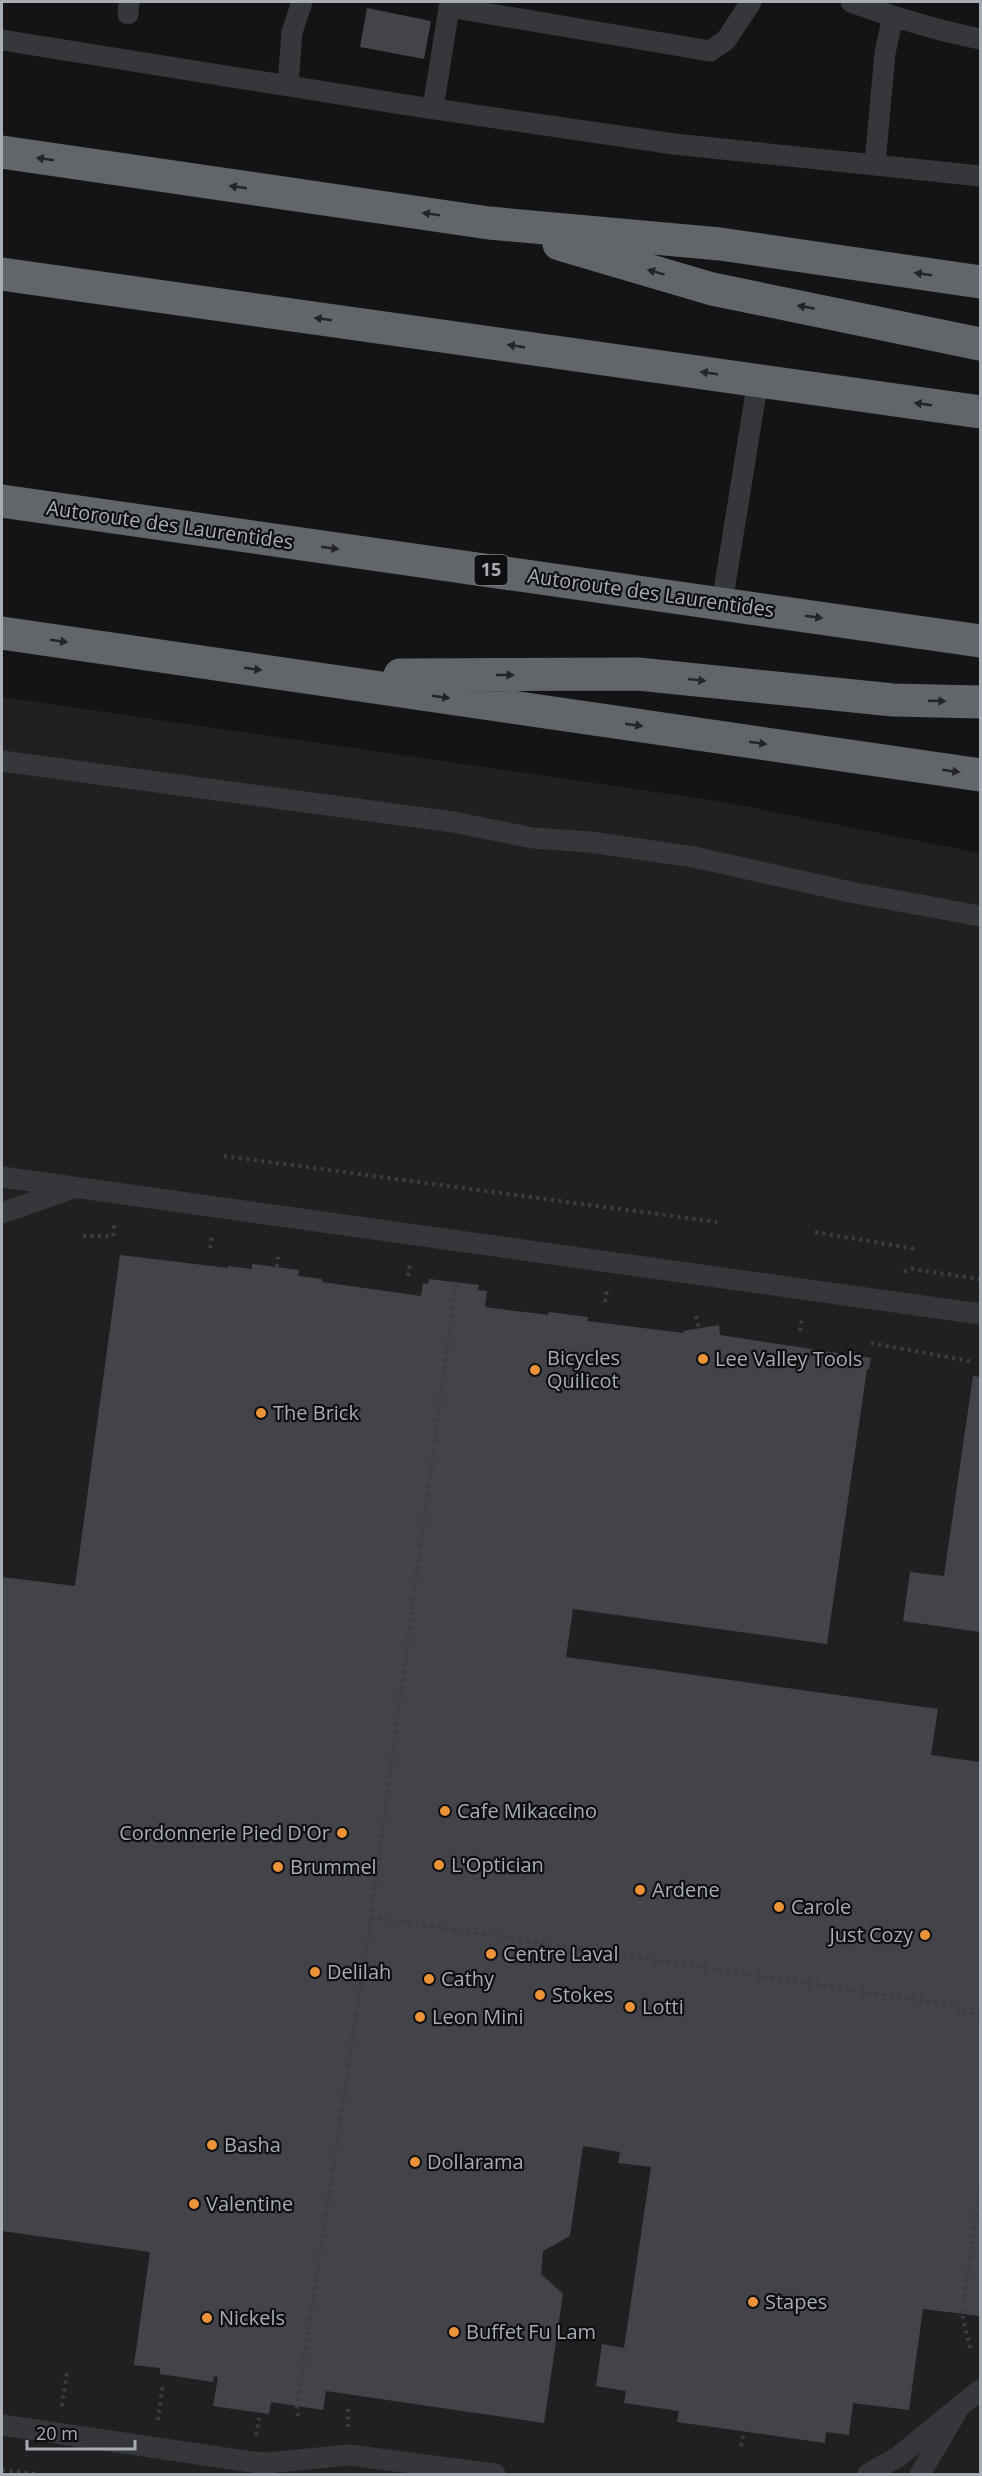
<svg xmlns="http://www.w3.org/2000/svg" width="982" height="2476" viewBox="0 0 982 2476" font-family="'Open Sans',sans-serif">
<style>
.built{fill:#202023}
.building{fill:#434449}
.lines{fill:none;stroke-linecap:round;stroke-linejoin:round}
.path{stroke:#3b3e41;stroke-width:4;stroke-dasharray:3 4.5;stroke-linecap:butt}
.lane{stroke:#35373b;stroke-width:21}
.highway{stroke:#61666b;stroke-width:33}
.oneway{fill:#242528}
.poi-dot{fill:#ea9338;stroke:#0f0f11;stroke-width:2}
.labels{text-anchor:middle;stroke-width:4.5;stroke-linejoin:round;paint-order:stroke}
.shield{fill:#0f0f11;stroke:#797e84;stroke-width:1.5}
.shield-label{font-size:18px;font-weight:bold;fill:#a6adb5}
.street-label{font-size:20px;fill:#a6adb5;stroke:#0f0f11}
.poi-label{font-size:20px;fill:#a6adb5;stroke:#0f0f11;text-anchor:start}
</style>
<rect width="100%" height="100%" fill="#141416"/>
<path class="built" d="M2,697L725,802L980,853V2474H2Z"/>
<path class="building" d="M367,8L431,21L424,59L360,47Z
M120,1255L228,1268V1266L252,1269V1264L299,1270L298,1276L322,1279V1282L421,1296L423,1283L428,1284L429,1279L479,1285L478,1290L487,1291L485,1307L548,1315L549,1312L588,1317L587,1321L683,1333V1331L719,1325L720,1335L871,1358L869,1369H867L827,1644L573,1609L566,1657L938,1709L931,1755L980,1762V2316L923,2309L909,2410L853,2403L849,2435L826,2432L825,2443L677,2422L679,2411L624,2403L626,2391L596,2386L602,2344L624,2348L651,2167L618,2163L620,2152L583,2146L570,2236L543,2251L541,2274L563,2294L544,2423L326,2391L323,2410L271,2402L269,2414L213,2406L218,2377L214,2376L213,2382L160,2374V2368L134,2365L150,2252L2,2231V1577L75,1586Z
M973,1376L980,1377V1632L903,1621L910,1572L944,1576Z"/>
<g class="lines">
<path class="path" d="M224,1156L717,1222
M815,1232L915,1249
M83,1236H113L115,1221
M210,1248L212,1235
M277,1267L278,1257
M904,1272L912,1269L980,1279
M408,1276L410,1263
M605,1302L607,1290
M696,1316L699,1328
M800,1331L802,1317
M871,1343L974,1362
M371,1917L950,2005L980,2016
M970,2348L962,2314L980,2188
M62,2406L67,2372
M348,2409V2427
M298,2416L297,2406L369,1931L456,1282
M158,2420L163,2384
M256,2435L259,2418
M741,2446L744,2432
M2,2470L36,2474"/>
<path class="lane" d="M851,2C893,17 936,30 980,39
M449,7L710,51L726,40L751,2
M128,14L129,2
M2,40L407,105L674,144L980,176
M288,85L292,32L302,2
M433,108L450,2
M875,164L885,53L893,16
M722,603L758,380
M2,761L453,822L533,838L590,842L694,857L850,892L980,916
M2,1177L980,1314
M2,1213L73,1188
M2,2425L252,2462L268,2463L349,2455L495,2474
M868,2474L899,2456L980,2390
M920,2474L956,2413"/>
<path class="highway" d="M2,152L489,223L720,244L980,282
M559,244L712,289L980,344
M2,274L980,412
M2,501L980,641
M2,633L980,775
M400,675L638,674L893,700L980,702"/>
</g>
<defs><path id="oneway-solid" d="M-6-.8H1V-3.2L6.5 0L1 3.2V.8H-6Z" transform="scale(1.5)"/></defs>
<g class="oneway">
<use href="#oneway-solid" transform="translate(45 159) rotate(-172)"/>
<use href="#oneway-solid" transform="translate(238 187) rotate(-172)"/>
<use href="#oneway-solid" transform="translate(431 214) rotate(-172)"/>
<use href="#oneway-solid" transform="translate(656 272) rotate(-163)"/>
<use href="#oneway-solid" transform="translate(923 274) rotate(-172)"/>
<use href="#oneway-solid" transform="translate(806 307) rotate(-169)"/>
<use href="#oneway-solid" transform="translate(323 319) rotate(-172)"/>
<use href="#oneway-solid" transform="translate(516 346) rotate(-172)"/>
<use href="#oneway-solid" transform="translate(709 373) rotate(-172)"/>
<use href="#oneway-solid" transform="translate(923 404) rotate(-172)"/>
<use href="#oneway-solid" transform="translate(330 548) rotate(8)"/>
<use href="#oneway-solid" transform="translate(814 617) rotate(8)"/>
<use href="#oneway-solid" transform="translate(59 641) rotate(8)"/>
<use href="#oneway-solid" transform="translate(253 669) rotate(8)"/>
<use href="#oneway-solid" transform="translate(505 675)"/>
<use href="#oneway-solid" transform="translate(697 680) rotate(6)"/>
<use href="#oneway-solid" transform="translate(441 697) rotate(8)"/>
<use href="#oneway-solid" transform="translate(937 701) rotate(2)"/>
<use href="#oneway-solid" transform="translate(634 725) rotate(8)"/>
<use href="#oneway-solid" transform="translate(758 743) rotate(8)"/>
<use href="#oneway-solid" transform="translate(951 771) rotate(8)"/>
</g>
<g class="poi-dot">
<circle cx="703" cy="1359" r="6"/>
<circle cx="535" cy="1370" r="6"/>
<circle cx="261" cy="1413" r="6"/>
<circle cx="445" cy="1811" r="6"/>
<circle cx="342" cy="1833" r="6"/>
<circle cx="439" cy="1865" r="6"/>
<circle cx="278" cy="1867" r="6"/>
<circle cx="640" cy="1890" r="6"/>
<circle cx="779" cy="1907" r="6"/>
<circle cx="925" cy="1935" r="6"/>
<circle cx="491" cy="1954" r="6"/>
<circle cx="315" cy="1972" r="6"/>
<circle cx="429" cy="1979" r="6"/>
<circle cx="540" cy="1995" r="6"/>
<circle cx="630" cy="2007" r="6"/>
<circle cx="420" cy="2017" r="6"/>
<circle cx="212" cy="2145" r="6"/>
<circle cx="415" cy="2162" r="6"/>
<circle cx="194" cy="2204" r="6"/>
<circle cx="753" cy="2302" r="6"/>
<circle cx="207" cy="2318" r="6"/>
<circle cx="454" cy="2332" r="6"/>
</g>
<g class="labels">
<rect class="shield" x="474.5" y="555" width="33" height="30" rx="4.5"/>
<g class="shield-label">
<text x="491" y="576">15</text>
</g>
<g class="street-label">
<text transform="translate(170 525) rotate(8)" y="7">Autoroute des Laurentides</text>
<text transform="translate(651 593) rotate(8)" y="7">Autoroute des Laurentides</text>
</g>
<g class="poi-label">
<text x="547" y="1365">Bicycles<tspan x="547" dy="23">Quilicot</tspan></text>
<text x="715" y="1366">Lee Valley Tools</text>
<text x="273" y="1420">The Brick</text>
<text x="457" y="1818">Cafe Mikaccino</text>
<text x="330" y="1840" text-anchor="end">Cordonnerie Pied D'Or</text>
<text x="451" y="1872">L'Optician</text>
<text x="290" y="1874">Brummel</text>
<text x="652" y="1897">Ardene</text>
<text x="791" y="1914">Carole</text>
<text x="913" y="1942" text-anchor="end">Just Cozy</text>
<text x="503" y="1961">Centre Laval</text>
<text x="327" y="1979">Delilah</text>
<text x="441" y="1986">Cathy</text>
<text x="552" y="2002">Stokes</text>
<text x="642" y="2014">Lotti</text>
<text x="432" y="2024">Leon Mini</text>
<text x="224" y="2152">Basha</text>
<text x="427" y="2169">Dollarama</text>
<text x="206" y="2211">Valentine</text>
<text x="765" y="2309">Stapes</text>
<text x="219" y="2325">Nickels</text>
<text x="466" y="2339">Buffet Fu Lam</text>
</g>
</g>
<rect width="982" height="2476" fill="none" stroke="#a6adb5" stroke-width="6"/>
<path d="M27 2440v9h108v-9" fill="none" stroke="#a6adb5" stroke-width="3"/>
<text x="36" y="2440" font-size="18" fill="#a6adb5" stroke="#0f0f11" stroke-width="4.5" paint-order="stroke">20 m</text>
</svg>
